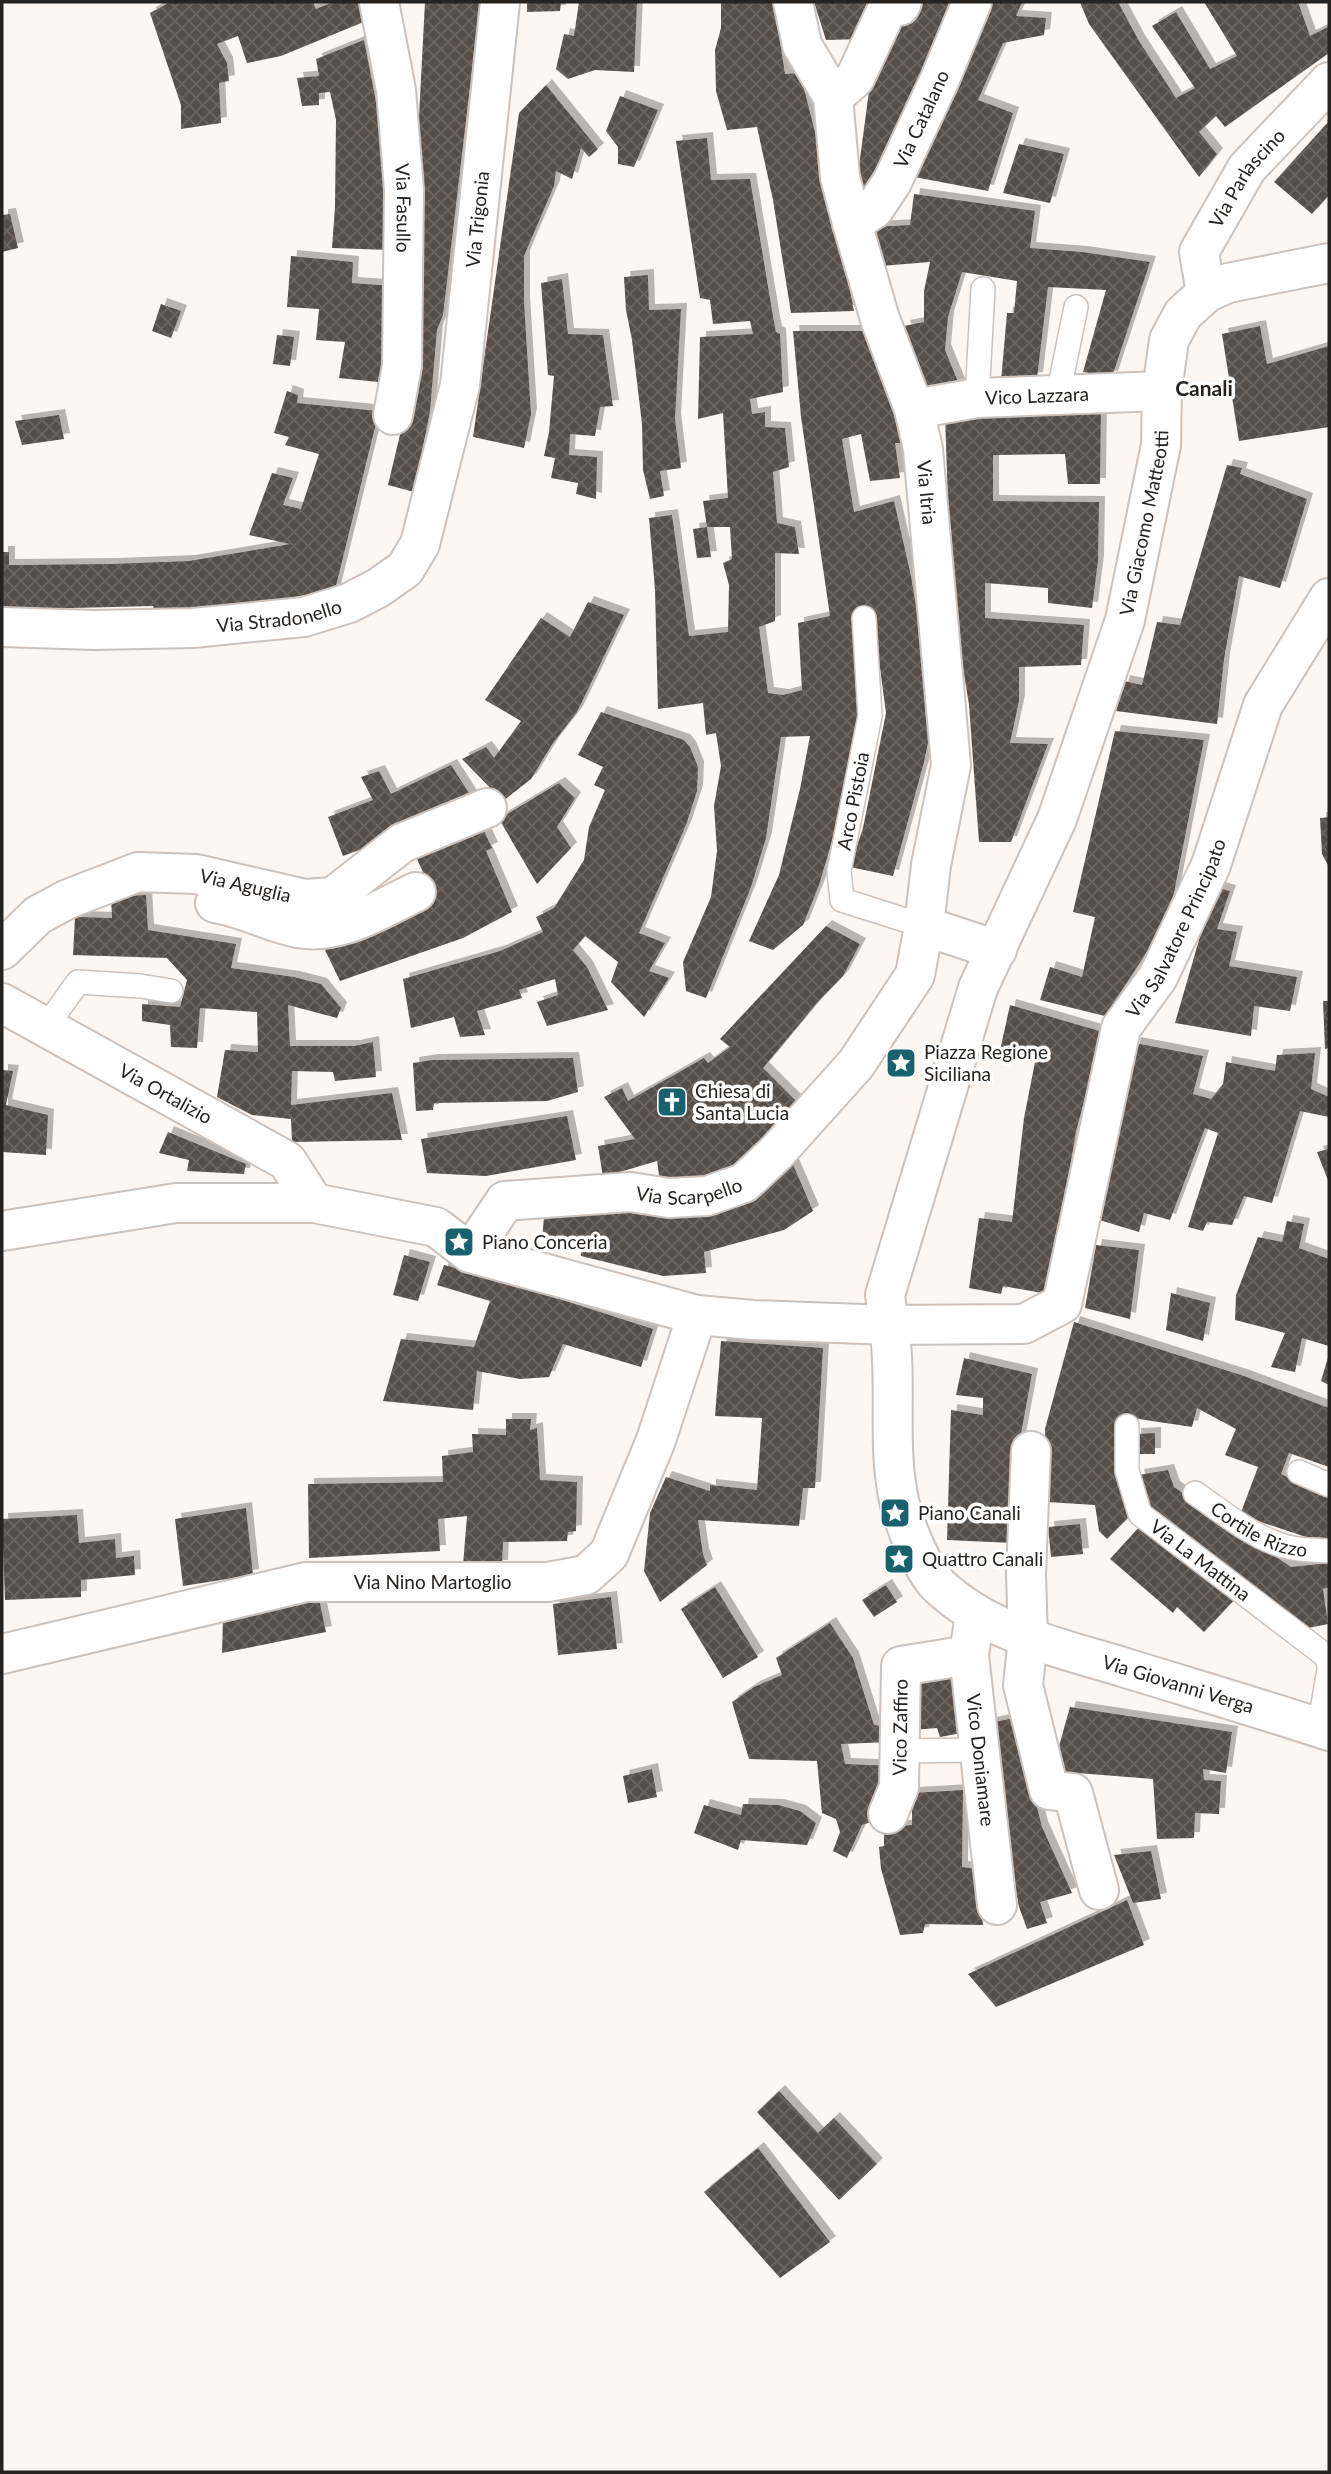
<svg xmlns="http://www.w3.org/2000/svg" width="1331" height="2474" viewBox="0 0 1331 2474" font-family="Lato,sans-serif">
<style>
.building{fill:url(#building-cross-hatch);filter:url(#shadow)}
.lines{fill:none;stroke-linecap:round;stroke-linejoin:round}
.service-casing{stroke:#ccc2bb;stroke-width:26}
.minor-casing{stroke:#ccc2bb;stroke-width:42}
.secondary-casing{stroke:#ccc2bb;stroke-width:42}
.service{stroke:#fff;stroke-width:23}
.minor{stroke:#fff;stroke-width:38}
.secondary{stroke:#fff;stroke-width:38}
.labels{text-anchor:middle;stroke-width:7;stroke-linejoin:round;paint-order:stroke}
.street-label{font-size:19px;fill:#25221f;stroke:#fff}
.poi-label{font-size:19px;fill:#25221f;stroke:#fff;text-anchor:start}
.neighbourhood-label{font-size:21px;font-weight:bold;fill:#25221f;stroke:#fff}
</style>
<defs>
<pattern id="building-cross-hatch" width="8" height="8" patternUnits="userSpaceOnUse" patternTransform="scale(1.75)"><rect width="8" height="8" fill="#574f49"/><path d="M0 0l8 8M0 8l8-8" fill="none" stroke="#6c6560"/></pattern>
<filter id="shadow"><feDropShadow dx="6" dy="-6" stdDeviation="0" flood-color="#0004"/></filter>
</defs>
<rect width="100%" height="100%" fill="#fef6f0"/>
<path class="building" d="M170,2H313L316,9L333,2H364L366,21L281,56L247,63L238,36L217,44L227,63L229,81L219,83L221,123L181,129V105L150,13Z
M425,2H480L443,315L437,330L430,411L414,492L388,485L403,422Z
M527,2H561L560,11L527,12Z
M579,2H637L634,72L595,70L568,79L556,69L564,34L574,36Z
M721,2H774L785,74L800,73L832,199L854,311L791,313L773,200L757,127L727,130L716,91L715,50L721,28Z
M814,2H876L861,39L826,40Z
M910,2H958L875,194L856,189L869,91Z
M984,2H1022L1016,16L1046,18L1044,35L1003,43L978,100L1013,113L988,191L904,175Z
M1080,2H1118L1139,41L1176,98L1195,88L1152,26L1176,12L1210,69L1237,56L1204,2H1298L1310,36L1328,27L1329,53L1225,127L1216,116L1199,132L1217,154L1199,177L1089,24Z
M364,40L379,117L390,250L332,248L335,207L336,120L330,92L319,93V105L302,106L297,78L319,76L316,59Z
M546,85L598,149L589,157L581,148L572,179L556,171L554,186L524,256V302L531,414L524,448L473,437L519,113Z
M620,96L658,110L634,167L618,164V147L606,131Z
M1329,121V195L1312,214L1274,182Z
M707,138L711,180L750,179L774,322L776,332L780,334L783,392L750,399L752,414L765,412V427L785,428L789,467L773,472L777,523L795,527L799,554L775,553V621L759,627L768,693L783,695L802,690L798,623L830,616L801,417L793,331H868L888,373L902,443H895L900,478L870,481L861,434L842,439L854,512L894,501L911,576L934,714L924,762L893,876L850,867L863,828L886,713L873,616L860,718L843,804L819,885L803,925L773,950L749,941L779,875L800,789L810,736L781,737L766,838L751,887L706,998L686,991L683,962L711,897L717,851L714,806L721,766L716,733L706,735L703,703L658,709L655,590L649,518L672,515L689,636L728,632L729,585L723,563L732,559L730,527H707L703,501L728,498L723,413L698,419L700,337L753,334L750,321L713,324L710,300L700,298L676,141Z
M1019,144L1064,154L1050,203L1003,193Z
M914,194L1035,211L1030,248L1082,252L1150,262L1112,377L1083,372L1106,290L1048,287L1037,378L1001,381L1007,313H1014L1017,281L962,272L948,317L945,350L961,389L930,396L904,326L924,322V291L930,262L881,266L873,227L910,225Z
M10,214L18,248L2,252V215Z
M291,256L353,262L352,283L393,286L388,383L339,378L345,342L316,340L319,309L287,307Z
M648,275L649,310L681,309L675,419L681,468L660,471L664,496L650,499L643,470L642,424L632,340L626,310L624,277Z
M562,279L568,334L603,335L613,406L600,407L595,436L570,434L569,455L597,457L596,499L576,494L578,483L551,478L555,458L544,456L549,432L554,376L548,375L541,283Z
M161,304L181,311L171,338L152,331Z
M1260,326L1267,364L1329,346V427L1239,441L1222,334Z
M277,335L294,337L290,366L273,364Z
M287,391L298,395L297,403L379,411L335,590L271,601L155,612L153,606L32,609L2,607V552H9V565L111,564L189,561L290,544L249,535L272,473L293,478L283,505L301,509L319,454L285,445L289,437L274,433Z
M1101,405L1100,484H1068L1065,454L993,455V501L1099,502L1098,561L1092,608L1048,603V588L985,583V618L1084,625L1081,665L1019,667V701L1010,743L1048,744L1011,842H979L969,705L951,592L945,414Z
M59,415L64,439L22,445L15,421Z
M1227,465L1242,468L1240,474L1307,499L1280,588L1239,576L1224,659L1217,724L1116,711L1124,681L1142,685L1157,622L1180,625Z
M707,527L711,557L697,558L693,529Z
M588,602L624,615L577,712L553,743L531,779L503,801L462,759L486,747L494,758L521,721L485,700L541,618L570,637Z
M601,712L684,740L690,747L698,767L697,791L686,825L639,933L665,943L649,971L669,978L644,1017L611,982L618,962L585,936L573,950L587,967L608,1010L547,1026L537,1002L558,995L555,979L519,990L522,998L477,1011L485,1035L460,1037L454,1017L411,1028L403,979L500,951L543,932L536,917L554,908L584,860L589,827L605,790L594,785L603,767L578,755Z
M1115,731L1204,740L1169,918L1105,1016L1040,1000L1050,967L1082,977L1095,917L1073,912Z
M451,765L473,799L381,842L343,856L328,817L373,800L361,777L379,771L391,794Z
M559,783L575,798L557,827L571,848L537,884L499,819Z
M1329,817V867L1322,854L1320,818Z
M479,820L492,848L486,851L512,912L463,938L340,981L325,950L435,899L413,850Z
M1219,888L1230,891L1217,929L1237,932L1229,966L1297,977L1290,1011L1254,1006L1251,1036L1175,1023L1203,926Z
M146,895L148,930L236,944L231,968L294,977L321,984L341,1008L337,1018L288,1005L290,1046H354L373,1042L376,1077L335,1081L333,1072L292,1071L291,1105L392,1093L402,1140L292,1142L291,1119L252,1115L217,1097L225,1050L258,1052L257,1012L200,1008L197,1048L171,1047L170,1025L142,1021V1004L180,1007L187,980L167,958L73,955L75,917L112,918L111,897Z
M826,926L860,944L843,976L817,1003L763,1068L800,1105L733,1173L661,1189L657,1161L603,1177L598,1146L635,1139L604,1097L622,1088L628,1101L704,1058L708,1063L730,1047L720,1039Z
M1323,1001H1329V1048L1325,1049Z
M1010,1005L1103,1032L1076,1131L1051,1284L1042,1293L1003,1286L1001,1294L969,1288L979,1218L1012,1222L1024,1118L1036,1057L1017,1050L1013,1059L999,1055Z
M1135,1043L1203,1056L1193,1094L1211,1099L1223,1084L1226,1062L1275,1071L1277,1055L1315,1053L1311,1089L1329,1097V1117L1300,1111L1272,1203L1244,1196L1232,1225L1207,1222L1203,1231L1188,1227L1218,1133L1205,1128L1170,1220L1144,1213L1139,1232L1096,1219Z
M573,1058L578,1092L547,1101L434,1103L433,1110L416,1111L413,1063L432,1060Z
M2,1070L13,1071L6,1105L48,1115L46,1155L2,1152Z
M567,1116L576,1160L486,1176L427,1173L421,1139Z
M168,1132L246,1164L244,1174L187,1171L189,1160L159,1153Z
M1329,1149V1183L1317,1152Z
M791,1160L813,1211L784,1230L704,1252L706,1273L663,1276L581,1256L580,1244L542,1240L545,1205L696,1209Z
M1287,1221L1304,1224L1299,1248L1329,1259V1346L1302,1338L1295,1372L1271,1367L1285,1333L1235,1320L1236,1295L1258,1237L1282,1242Z
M1096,1245L1139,1250L1130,1319L1085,1308Z
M404,1255L430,1262L418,1301L393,1295Z
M444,1265L497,1279L653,1329L641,1367L563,1344L549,1377L520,1379L477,1371L473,1410L383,1401L401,1339L474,1347L490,1301L437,1285Z
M1171,1293L1210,1303L1203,1341L1166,1330Z
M1074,1322L1244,1376L1329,1408V1467L1289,1453L1281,1474L1329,1498V1538L1306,1537L1240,1515L1258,1467L1225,1455L1236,1429L1197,1408L1192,1427L1119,1416V1469L1127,1509L1131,1515L1107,1539L1099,1531L1095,1505L1047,1502L1045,1429Z
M721,1341L823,1348L815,1488H803L799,1526L698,1520L703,1554L707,1565L660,1602L644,1571L650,1513L666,1477L710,1491V1485L757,1490L762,1418L715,1416Z
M1329,1354V1385L1321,1381Z
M964,1358L1032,1374L1018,1450L1013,1543L947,1540L951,1410L983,1415V1398L956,1395Z
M506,1419H531L530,1430L537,1428L540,1480L577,1482L576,1531L568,1532L567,1541L503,1542L502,1566L463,1565L467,1516L438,1519L440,1551L309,1558L308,1484L443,1482L442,1456L473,1452L472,1434L506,1435Z
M1155,1433V1454H1136L1135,1434Z
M1168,1470L1174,1487L1291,1567L1329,1563V1587L1323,1589L1328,1624L1308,1628L1146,1508L1138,1475Z
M246,1508L253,1575L183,1586L175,1519Z
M77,1515L79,1543L115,1539L116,1558L134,1556L135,1575L81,1580V1597L5,1600L2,1519Z
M1080,1524L1083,1554L1051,1557L1048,1527Z
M1141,1525L1236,1598L1204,1632L1177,1607L1173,1613L1110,1559Z
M886,1585L897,1602L874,1617L862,1600Z
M715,1587L758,1657L723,1678L681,1609Z
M611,1597L617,1649L558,1655L553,1604Z
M319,1599L326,1632L222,1653L223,1619Z
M830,1623L853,1658L874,1725L889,1727L890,1742L841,1744L845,1764L895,1766L874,1821L862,1825L847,1858L833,1851L840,1832L836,1819L822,1813L817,1761L749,1759L732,1702L754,1687L782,1675L776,1658Z
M960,1677L962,1733L940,1737L937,1728L912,1730V1680Z
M1070,1707L1232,1732L1226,1773L1203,1769L1204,1780L1221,1781L1219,1814L1195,1813L1194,1838L1157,1839L1153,1779L1052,1771Z
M1014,1718L1042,1827L1072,1893L1040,1902L1047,1923L1027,1929L1019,1907L985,1724Z
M652,1769L657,1797L628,1803L623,1776Z
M963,1790L962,1867L977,1869L983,1925L925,1924L923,1933L900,1935L881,1869L879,1847L884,1846V1828L912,1825V1793Z
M743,1804L778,1805L800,1811L816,1823L807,1845L741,1840L738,1850L694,1833L704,1805L741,1815Z
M1151,1851L1161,1899L1133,1903L1114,1855Z
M1127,1900L1144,1945L996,2007L968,1974Z
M779,2091L818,2133L834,2118L877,2164L839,2200L757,2112Z
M758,2148L830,2242L780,2278L704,2192Z"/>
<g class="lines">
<g class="service-casing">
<g id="service">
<path d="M1058,395L1076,307"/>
<path d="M977,398L983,289"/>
<path d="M864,618L870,716L839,871L842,900L924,926"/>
<path d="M45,1028L78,982L140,986L171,991"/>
<path id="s1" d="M1127,1426V1471L1140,1514L1326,1656L1329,1665"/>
<path d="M1299,1472L1329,1485"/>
<path id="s2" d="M1195,1493C1220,1510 1246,1532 1275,1543C1291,1550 1311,1550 1329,1551"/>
<path d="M1319,1728L1329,1670"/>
<path d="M901,1751L979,1750"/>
</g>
</g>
<g class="minor-casing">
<g id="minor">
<path id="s3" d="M379,2L396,90L404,190L402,366L393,415"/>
<path id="s4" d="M793,2L802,45L833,97L840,177L852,223L880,319L914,409L923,449L951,765L931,865L924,926L997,950"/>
<path d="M833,97L855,78L889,5L900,6L902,2"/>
<path id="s5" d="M852,223L874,209L892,182L940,79L972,2"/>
<path id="s6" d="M1206,293L1199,252L1247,168L1329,82"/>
<path id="s7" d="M914,409L977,398L1162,391"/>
<path id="s8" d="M2,627L94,630L193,628L304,617L349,603L378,588L405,569L420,544L460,385L500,2"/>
<path d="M215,903C245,908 271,923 298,928C340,936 380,909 416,892"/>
<path id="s9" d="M2,950L38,915L68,899L138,872L196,874L305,899L333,897L402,843L487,808"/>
<path id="s10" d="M2,1003L287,1161L314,1203"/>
<path id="s11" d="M470,1253L505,1201L630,1192L669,1198L707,1196L744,1183L776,1153L856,1064L915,975L924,926"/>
<path id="s12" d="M889,1325C898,1385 886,1446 900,1505C906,1528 922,1569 939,1586C990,1634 1061,1648 1126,1668C1194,1689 1262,1709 1329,1731"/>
<path d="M1031,1451L1026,1574L1028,1639L1023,1685L1049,1790L1073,1793L1099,1890"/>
<path id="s13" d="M975,1614L969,1655L997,1905"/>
<path id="s14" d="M2,1654L306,1582H548L586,1575L609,1554L656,1440L697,1315"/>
<path id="s15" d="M888,1814L899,1787L901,1666L969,1655"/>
</g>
</g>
<g class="secondary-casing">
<g id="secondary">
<path id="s16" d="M2,1231L176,1203H314L436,1227L470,1253L697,1315L753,1320L889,1325L1024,1324L1062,1304L1121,1028L1158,977L1211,865L1263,705L1329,598"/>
<path id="s17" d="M889,1325L885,1295L978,988L1057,819L1125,620L1161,445L1162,391L1169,340L1183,314L1206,293L1228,283L1329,263"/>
</g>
</g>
<use href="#service" class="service"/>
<use href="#minor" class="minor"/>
<use href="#secondary" class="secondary"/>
</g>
<defs>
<g id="sight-square" transform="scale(1.575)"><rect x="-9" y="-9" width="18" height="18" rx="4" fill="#17626e" stroke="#fff"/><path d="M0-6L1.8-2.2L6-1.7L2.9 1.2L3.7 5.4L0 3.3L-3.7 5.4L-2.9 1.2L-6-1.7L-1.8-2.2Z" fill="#fff"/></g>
<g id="church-square" transform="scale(1.575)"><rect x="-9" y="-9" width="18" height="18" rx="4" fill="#17626e" stroke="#fff"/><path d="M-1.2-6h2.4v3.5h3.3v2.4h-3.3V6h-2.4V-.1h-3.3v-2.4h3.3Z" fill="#fff"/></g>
</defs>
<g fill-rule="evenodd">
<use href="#sight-square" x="901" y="1063"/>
<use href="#church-square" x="672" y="1102"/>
<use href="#sight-square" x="459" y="1242"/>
<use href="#sight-square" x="895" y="1513"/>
<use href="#sight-square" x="899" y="1559"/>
</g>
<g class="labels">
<g class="street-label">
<text dy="7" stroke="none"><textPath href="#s5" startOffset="128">Via Catalano</textPath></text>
<text dy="7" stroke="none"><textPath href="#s6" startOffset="130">Via Parlascino</textPath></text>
<text dy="7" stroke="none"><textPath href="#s3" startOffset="208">Via Fasullo</textPath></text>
<text dy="7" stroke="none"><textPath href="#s8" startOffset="775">Via Trigonia</textPath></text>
<text dy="7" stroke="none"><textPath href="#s7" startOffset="124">Vico Lazzara</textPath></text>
<text dy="7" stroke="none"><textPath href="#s4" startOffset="513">Via Itria</textPath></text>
<text dy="7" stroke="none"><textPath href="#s17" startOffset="847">Via Giacomo Matteotti</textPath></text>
<text dy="7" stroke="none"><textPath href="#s8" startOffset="278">Via Stradonello</textPath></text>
<text transform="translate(853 801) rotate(-79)" y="7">Arco Pistoia</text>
<text dy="7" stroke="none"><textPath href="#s9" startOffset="268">Via Aguglia</textPath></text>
<text dy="7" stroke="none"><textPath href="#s16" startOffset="1484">Via Salvatore Principato</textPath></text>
<text dy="7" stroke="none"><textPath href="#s10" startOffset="187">Via Ortalizio</textPath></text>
<text dy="7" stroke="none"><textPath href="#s11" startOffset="248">Via Scarpello</textPath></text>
<text dy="7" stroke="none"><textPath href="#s2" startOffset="75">Cortile Rizzo</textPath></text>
<text dy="7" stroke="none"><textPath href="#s1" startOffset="166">Via La Mattina</textPath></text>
<text dy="7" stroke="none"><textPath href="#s14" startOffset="439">Via Nino Martoglio</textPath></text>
<text dy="7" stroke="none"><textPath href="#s12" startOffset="532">Via Giovanni Verga</textPath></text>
<text dy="7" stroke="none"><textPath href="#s15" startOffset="89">Vico Zaffiro</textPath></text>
<text dy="7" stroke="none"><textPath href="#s13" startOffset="147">Vico Doniamare</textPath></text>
</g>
<g class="poi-label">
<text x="924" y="1059">Piazza Regione<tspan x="924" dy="22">Siciliana</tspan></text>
<text x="695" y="1098">Chiesa di<tspan x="695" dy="22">Santa Lucia</tspan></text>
<text x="482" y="1249">Piano Conceria</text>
<text x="918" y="1520">Piano Canali</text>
<text x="922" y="1566">Quattro Canali</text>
</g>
<g class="neighbourhood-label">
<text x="1204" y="396">Canali</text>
</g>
</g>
<rect width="1331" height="2474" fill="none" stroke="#25221f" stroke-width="7"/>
</svg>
